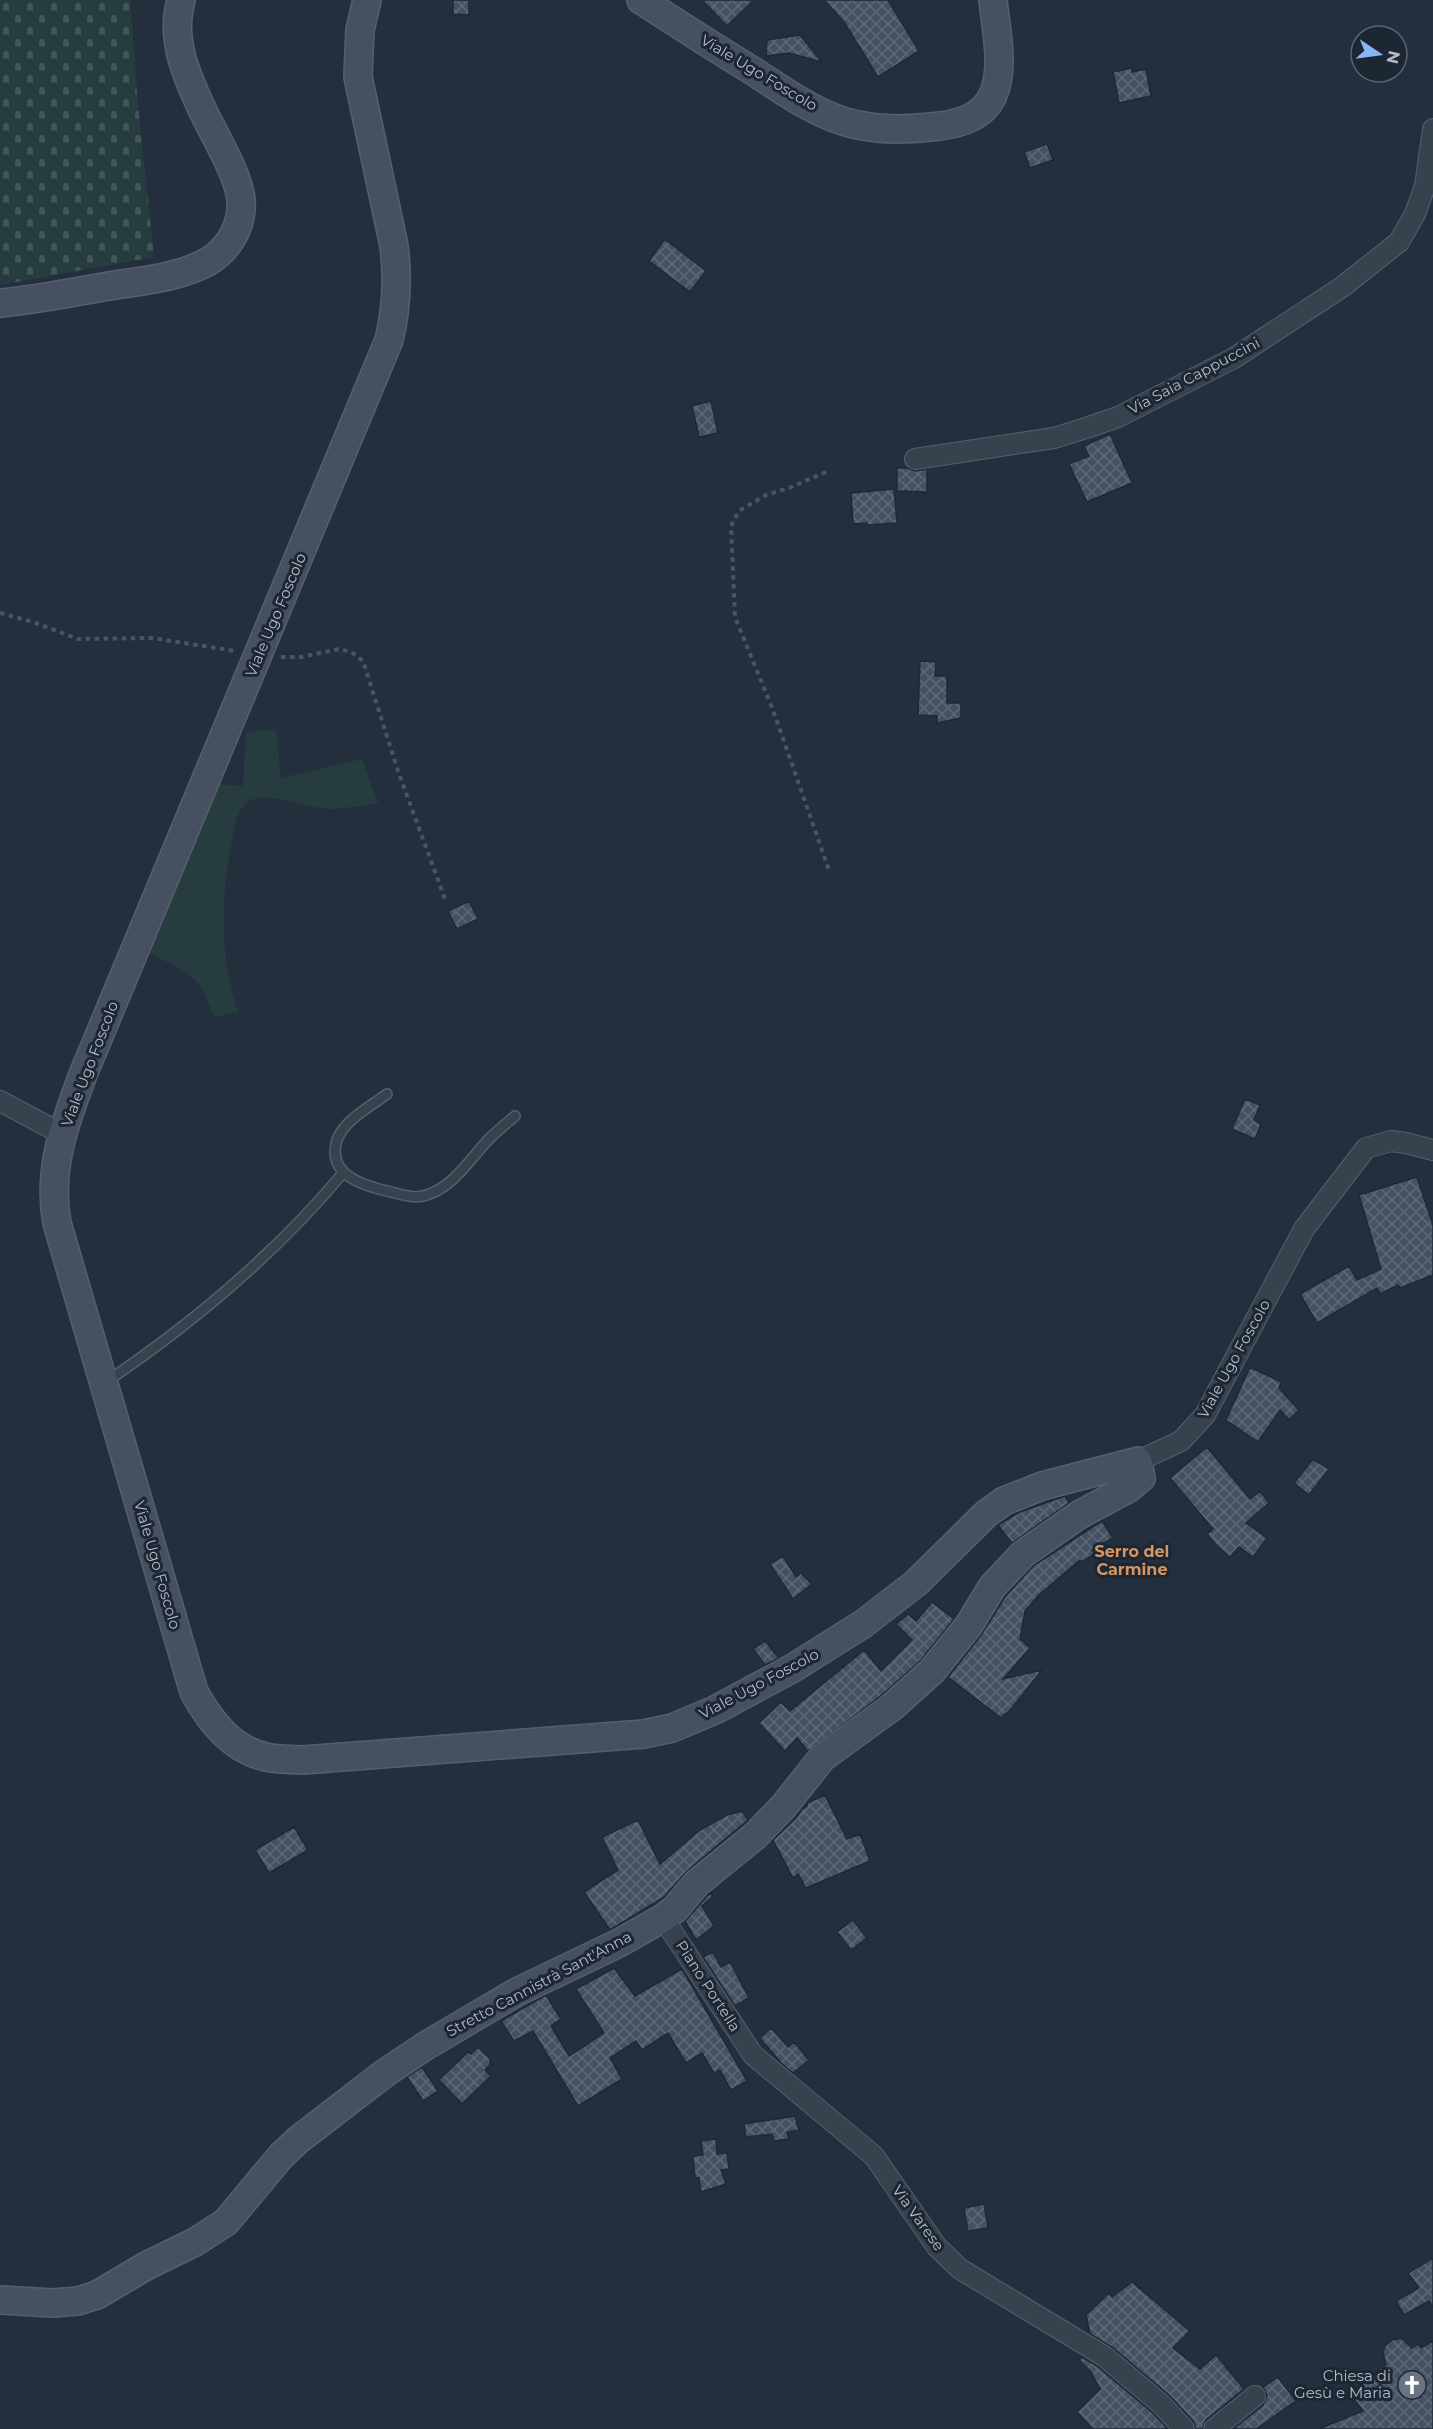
<svg xmlns="http://www.w3.org/2000/svg" width="1433" height="2429" viewBox="0 0 1433 2429" font-family="Montserrat,sans-serif">
<style>
.green{fill:#263c3f}
.cemetery{fill:url(#cemetery-stones)}
.building{fill:url(#building-cross-hatch);stroke:#1f2835;stroke-width:1.5}
.lines{fill:none;stroke-linecap:round;stroke-linejoin:round}
.lane-casing{stroke:#565f6c;stroke-width:12}
.street-casing{stroke:#565f6c;stroke-width:22}
.secondary-casing{stroke:#565f6c;stroke-width:30}
.path{stroke:#44595c;stroke-width:4;stroke-dasharray:4.5 4.5;stroke-linecap:butt}
.lane{stroke:#38414e;stroke-width:9}
.street{stroke:#38414e;stroke-width:20}
.secondary{stroke:#465061;stroke-width:27}
.labels{text-anchor:middle;stroke-width:6;stroke-linejoin:round;paint-order:stroke}
.street-label{font-size:15px;fill:#b4bcc9;stroke:#1d2633}
.poi-label{font-size:15px;fill:#b4bcc9;stroke:#1d2633;text-anchor:end}
.neighbourhood-label{font-size:16px;font-weight:bold;fill:#d59563;stroke:#1d2633}
</style>
<defs>
<pattern id="cemetery-stones" width="16" height="16" patternUnits="userSpaceOnUse" patternTransform="scale(1.5)"><rect width="16" height="16" fill="#263c3f"/><path d="M2 7V4a2 2 0 0 1 4 0v3zM10 15v-3a2 2 0 0 1 4 0v3z" fill="#435659"/></pattern>
<pattern id="building-cross-hatch" width="8" height="8" patternUnits="userSpaceOnUse" patternTransform="scale(1.5)"><rect width="8" height="8" fill="#455162"/><path d="M0 0l8 8M0 8l8-8" fill="none" stroke="#5d6877"/></pattern>
</defs>
<rect width="100%" height="100%" fill="#242f3e"/>
<path class="green" d="M276,729L281,778L362,759L378,803C364,805 348,808 333,809C310,810 272,791 251,800C237,807 235,827 232,840C221,898 219,956 238,1012L216,1017C208,1008 207,995 199,984C186,969 165,961 147,952L216,784L243,786L246,732Z"/>
<path class="cemetery" d="M0,0H130L138,106L154,257L0,285Z"/>
<path class="building" d="M453,0H469V15L453,14Z
M702,0H754L727,26Z
M824,0H888L919,51L878,77L844,22Z
M800,35L822,62L789,53L766,56L767,40Z
M1132,68V72L1146,69L1151,96L1119,103L1113,72Z
M1047,144L1053,160L1030,168L1024,152Z
M665,239L706,271L690,292L649,261Z
M711,401L718,433L699,437L692,406Z
M1110,434L1132,483L1087,502L1069,464L1089,456L1084,446Z
M897,468H907L916,471L927,469V492L897,491Z
M894,489L897,523L867,525V523L853,524L851,493Z
M920,661L936,662L935,676H947V703H961V718L937,723V716L918,715Z
M469,901L478,919L457,929L448,911Z
M1245,1099L1260,1105L1254,1120L1261,1124L1255,1139L1232,1129Z
M1417,1177L1433,1225V1275L1400,1288L1398,1285L1380,1294L1377,1288L1317,1323L1300,1294L1349,1266L1357,1280L1381,1269L1359,1195Z
M1250,1367L1281,1382L1279,1388L1299,1410L1289,1420L1280,1410L1258,1442L1226,1420Z
M1207,1447L1250,1499L1260,1491L1269,1503L1246,1523L1267,1538L1253,1557L1239,1547L1230,1557L1217,1546L1207,1534L1213,1529L1170,1478Z
M1313,1459L1329,1469L1309,1495L1294,1483Z
M1065,1496L1069,1503L1012,1543L998,1525L1020,1512Z
M1102,1521L1113,1538L1092,1550L1096,1553L1082,1562L1080,1560L1039,1595L1025,1611L1020,1639L1030,1648L1003,1679L1042,1670L1007,1714L1006,1713L1001,1718L948,1677L981,1635L1005,1597L1033,1566Z
M783,1556L796,1577L801,1573L812,1584L793,1599L770,1564Z
M932,1602L954,1619L921,1660L882,1695L808,1751L797,1738L785,1751L759,1723L781,1702L790,1711L864,1650L881,1671L912,1640L896,1624L908,1614L916,1621Z
M765,1641L779,1658L765,1665L753,1649Z
M825,1795L847,1839L860,1834L870,1861L806,1888L798,1874L793,1878L773,1840L796,1818L802,1809L807,1806V1803Z
M742,1811L748,1820L687,1871L664,1897L610,1930L584,1892L618,1870L602,1837L638,1820L660,1864L700,1830L727,1815Z
M294,1827L308,1850L269,1873L255,1850Z
M710,1893L713,1896L702,1906L714,1926L696,1940L685,1921Z
M853,1920L867,1938L851,1950L837,1932Z
M713,1952L721,1967L730,1962L749,1998L735,2006L703,1957Z
M614,1968L635,1996L682,1969L747,2081L731,2090L720,2070L714,2073L702,2053L686,2063L668,2033L642,2050L636,2041L610,2058L622,2079L578,2106L533,2031L514,2041L501,2021L546,1995L561,2019L551,2026L569,2056L604,2033L576,1989Z
M771,2028L788,2047L794,2042L809,2060L793,2073L781,2063L760,2038Z
M478,2047L490,2059V2065L485,2070L491,2076L462,2104L439,2080L468,2052L471,2054Z
M422,2067L438,2091L423,2101L407,2077Z
M795,2116L799,2130L787,2132L789,2139L774,2141L772,2134L746,2137L744,2124Z
M716,2139L717,2154L727,2153L729,2169L721,2170L726,2184L701,2192L699,2178H695L693,2156L703,2155L701,2141Z
M984,2204L988,2228L968,2231L964,2208Z
M1433,2258V2307L1429,2301L1404,2315L1396,2301L1419,2288L1408,2273Z
M1132,2282L1190,2331L1173,2348L1200,2369L1216,2355L1244,2389L1206,2420L1202,2429H1196L1193,2421L1170,2396L1112,2347L1090,2334L1086,2315L1109,2293L1112,2297Z
M1401,2338L1412,2348L1418,2344L1421,2348L1433,2341V2429H1319L1363,2411L1350,2394L1380,2371L1379,2369L1386,2365L1383,2352L1385,2346L1392,2340Z
M1082,2357L1097,2366L1154,2414L1168,2429H1093L1077,2412L1100,2389L1091,2372L1079,2360Z
M1278,2377L1296,2401L1256,2429H1233L1263,2405L1267,2395L1263,2387Z"/>
<g class="lines">
<g class="lane-casing">
<path id="lane" d="M387,1094C371,1106 344,1120 337,1140C326,1176 365,1186 391,1192C403,1195 415,1199 427,1195C455,1186 471,1157 491,1137C498,1130 507,1123 515,1116
M106,1382C193,1323 276,1253 343,1173"/>
</g>
<g class="street-casing">
<path id="street" d="M915,459L1054,438L1089,427L1118,417L1234,358L1342,287L1399,242L1415,214L1425,186L1433,129
M0,1101L62,1134
M1138,1461L1181,1441L1205,1415L1304,1229L1366,1148L1391,1141L1406,1143L1433,1150
M663,1918L753,2055L874,2156L937,2247L960,2269L1104,2356L1162,2405L1184,2429
M1214,2429L1255,2396"/>
</g>
<g class="secondary-casing">
<path id="secondary" d="M641,0C678,24 715,48 753,71C785,92 821,118 858,125C886,131 913,129 940,126C961,123 983,117 993,95C1005,67 996,30 993,0
M0,303C35,300 69,293 103,287C137,281 178,279 209,261C229,249 243,225 241,200C239,175 213,133 202,109C186,75 170,38 181,0
M0,2300L53,2303L78,2301L97,2295L146,2266L195,2242L226,2222L281,2156L298,2140L385,2073L427,2045L517,1992L619,1943L663,1918L675,1909L697,1883L755,1836L783,1807L822,1758L892,1707L932,1671L969,1625L992,1587L1023,1554L1079,1515L1129,1488L1141,1478L1138,1461L1042,1486L1004,1501L986,1514L916,1583L863,1624L793,1668L715,1710L672,1728L644,1734L303,1760C291,1759 278,1760 266,1757C232,1750 210,1721 194,1692L57,1223C47,1170 65,1122 84,1072L389,340C397,307 398,278 394,246L358,77L360,30L367,0"/>
</g>
<path class="path" d="M826,472L789,488L766,495L739,511L731,526L735,617L773,710L830,873
M0,613L33,622L78,639L152,638L235,651
M281,657H301L339,649L351,652L363,661L398,771L445,899"/>
<use href="#lane" class="lane"/>
<use href="#street" class="street"/>
<use href="#secondary" class="secondary"/>
</g>
<defs>
<g id="church-disc" transform="scale(1.5)"><circle r="9.5" fill="#6b7280" stroke="#1d2633"/><path d="M-1.2-6h2.4v3.5h3.3v2.4h-3.3V6h-2.4V-.1h-3.3v-2.4h3.3Z" fill="#fff"/></g>
</defs>
<g fill-rule="evenodd">
<use href="#church-disc" x="1412" y="2385"/>
</g>
<g class="labels">
<g class="street-label">
<text transform="translate(759 73) rotate(31)" y="5">Viale Ugo Foscolo</text>
<text transform="translate(1194 376) rotate(-28)" y="5">Via Saia Cappuccini</text>
<text transform="translate(276 615) rotate(-67)" y="5">Viale Ugo Foscolo</text>
<text transform="translate(90 1064) rotate(-69)" y="5">Viale Ugo Foscolo</text>
<text transform="translate(1234 1359) rotate(-61)" y="5">Viale Ugo Foscolo</text>
<text transform="translate(157 1565) rotate(74)" y="5">Viale Ugo Foscolo</text>
<text transform="translate(759 1684) rotate(-28)" y="5">Viale Ugo Foscolo</text>
<text transform="translate(539 1984) rotate(-28)" y="5">Stretto Cannistrà Sant'Anna</text>
<text transform="translate(708 1986) rotate(57)" y="5">Piano Portella</text>
<text transform="translate(918 2218) rotate(54)" y="5">Via Varese</text>
</g>
<g class="poi-label">
<text x="1391" y="2381">Chiesa di<tspan x="1391" dy="17">Gesù e Maria</tspan></text>
</g>
<g class="neighbourhood-label">
<text x="1132" y="1557">Serro del<tspan x="1132" dy="18">Carmine</tspan></text>
</g>
</g>
<g transform="translate(1379 54) rotate(103)"><circle r="28" fill="#1d2633" stroke="#59626f" stroke-width="1.5"/>
<path d="M0-4.5L10 22L0 15L-10 22Z" fill="#8ab4f8"/>
<text y="-9" font-size="16" font-weight="bold" text-anchor="middle" fill="#b4bcc9">N</text>
</g>
</svg>
